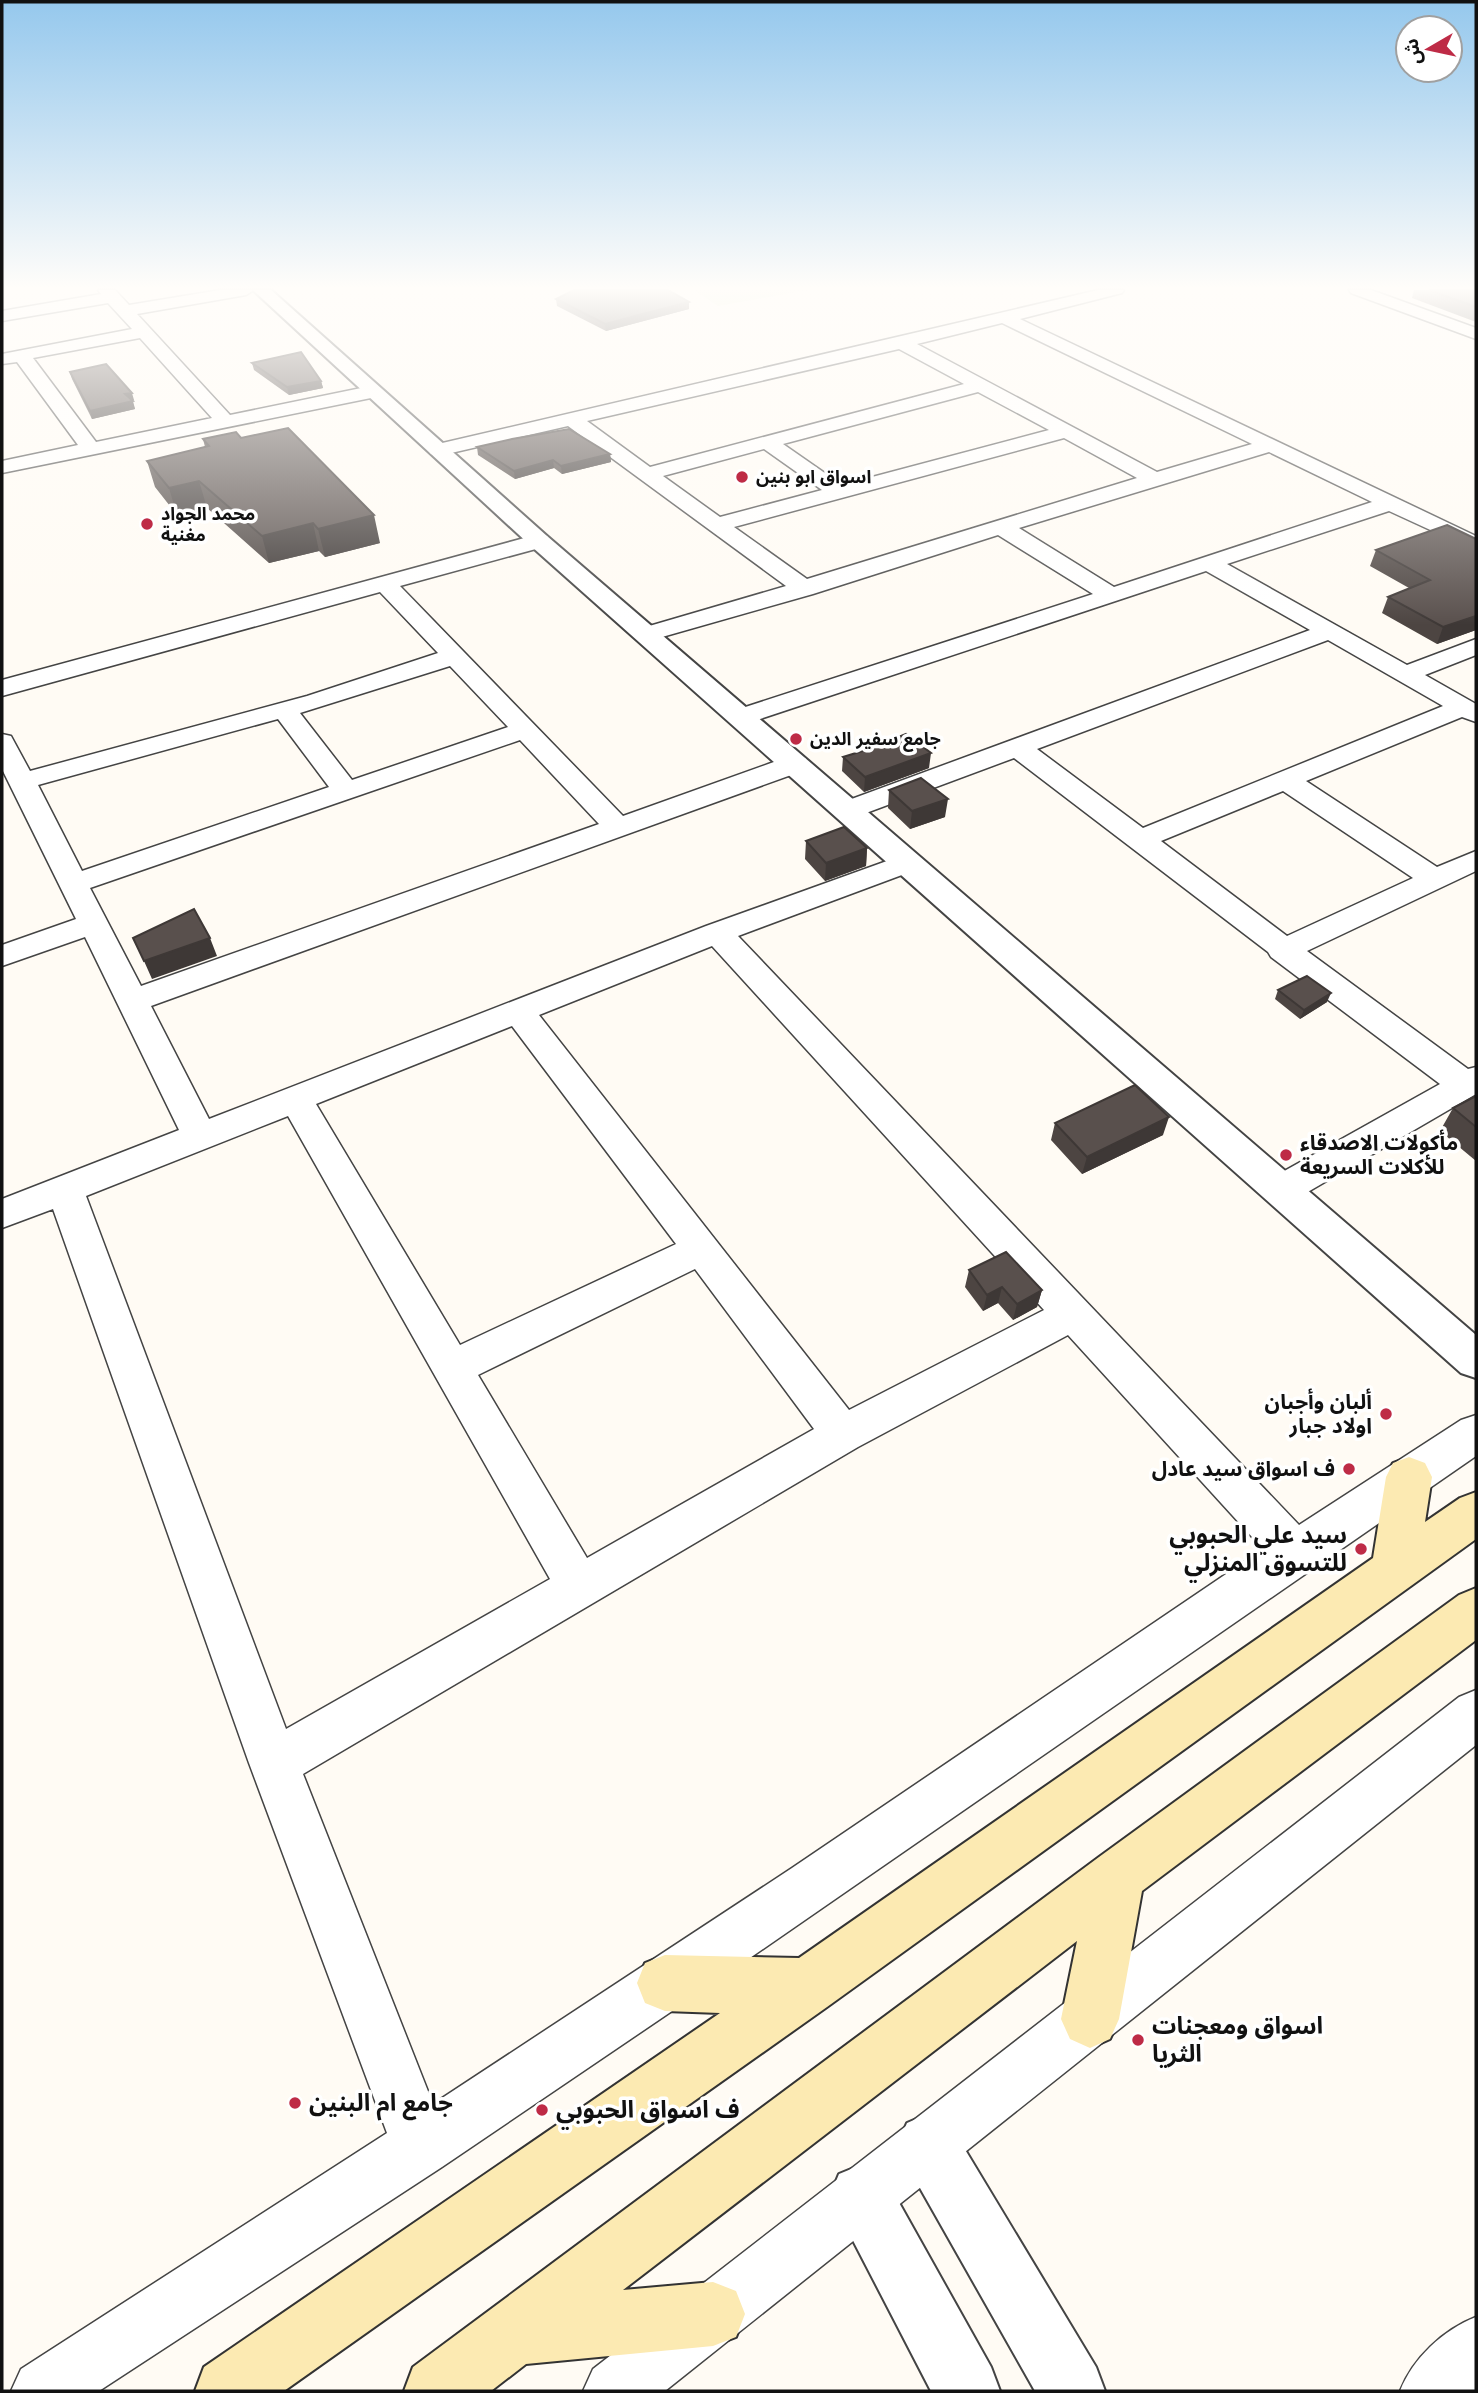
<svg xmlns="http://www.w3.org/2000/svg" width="1478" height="2393" viewBox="0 0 1478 2393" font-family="Lora,'Noto Sans Arabic',serif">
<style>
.pitch{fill:#e9f1d0}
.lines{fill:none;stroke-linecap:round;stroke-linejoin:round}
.minor-casing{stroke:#444;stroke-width:3}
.tertiary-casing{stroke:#444;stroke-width:4}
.secondary-casing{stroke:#333;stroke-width:4}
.minor{fill:#fff;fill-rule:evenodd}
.tertiary{fill:#fff;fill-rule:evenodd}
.secondary{fill:#fceab2;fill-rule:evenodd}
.wall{fill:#4d4542}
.shaded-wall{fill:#3e3836}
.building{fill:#59504d;stroke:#3e3836;stroke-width:2}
.poi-dot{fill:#be2b46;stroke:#fff;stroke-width:2.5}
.labels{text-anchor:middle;stroke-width:7;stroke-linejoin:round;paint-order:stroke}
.far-poi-label{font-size:18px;font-weight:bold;fill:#111;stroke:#fff;text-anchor:start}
.poi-label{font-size:21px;font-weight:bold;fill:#111;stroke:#fff;text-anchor:end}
.near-poi-label{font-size:24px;font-weight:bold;fill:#111;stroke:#fff;text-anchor:start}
</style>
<rect width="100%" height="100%" fill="#fffbf4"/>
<path class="pitch" d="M694,290H808L718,306Z"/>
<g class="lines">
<g class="minor-casing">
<path id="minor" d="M98,290H115L129,305L220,290H254L246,295L137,314L230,415L371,386L380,392L371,398L2,473V461L78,445L17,362L2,364V354L132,329L108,303L2,321V311L101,294ZM140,338L212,418L96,442L33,358Z
M1098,290H1124L1122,293L1020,319L1476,536V551L1389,511L1227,564L1407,665L1476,639V655L1425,675L1476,704V722L1462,717L1306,781L1437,867L1476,851V871L1307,951L1468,1069L1476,1067V1094L1294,1200L1281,1204L1268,1200L1263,1190L1268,1180L1440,1084L1271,957L1268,952L1014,758L858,816L848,818L838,816L834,810L838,804L1310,630L1206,571L742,725L733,723L729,717L733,711L1093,594L998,535L813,594L648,641L639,639L636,634L639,629L786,586L568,426L438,456L431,454L428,450L431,446L438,444ZM1002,323L1252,444L1157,472L917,344ZM899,349L964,384L650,467L587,421ZM978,392L1049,430L842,485L783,444ZM1064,438L1137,478L807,579L734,527ZM764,449L822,490L720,517L663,476ZM1269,452L1372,502L1114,587L1019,528ZM1328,640L1443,706L1143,828L1037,749ZM1283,791L1413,878L1287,936L1161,841Z
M1349,290H1371L1476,328V339L1351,293Z
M539,534L547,536L550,541L547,546L400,586L623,816L785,758L795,756L805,758L809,764L805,770L151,1006L209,1119L706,926L898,857L908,854L918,857L923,863L918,869L738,936L1299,1525L1461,1420L1476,1415V1456L734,1969L442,2167L99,2391H11L21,2369L387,2133L249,1763L53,1209L2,1228V1199L179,1130L85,937L2,966V945L76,919L2,769V734L11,736L30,771L307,696L438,653L380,592L2,696V680ZM450,666L508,727L352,780L300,713ZM278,719L329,787L82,871L38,785ZM520,740L599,824L141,986L90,888ZM712,946L1044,1310L849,1410L539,1015ZM512,1026L676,1244L460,1345L316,1104ZM288,1116L550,1579L286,1729L86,1196ZM695,1269L814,1429L587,1558L478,1375ZM1068,1335L1263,1549L792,1868L433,2104L303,1774L858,1447Z
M1476,1690V1745L665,2391H583L593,2369L1459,1697Z
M1476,2317V2391H1400C1413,2358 1443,2330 1476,2317Z"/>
</g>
<g class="tertiary-casing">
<path id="tertiary" d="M253,290H271L547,536L1476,1335V1378L1461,1373L531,546Z
M928,2114L949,2123L1096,2367L1105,2391H1035L907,2165L898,2144L907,2123Z
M861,2165L883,2174L991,2367L1000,2391H931L830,2196L839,2174Z"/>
</g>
<g class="secondary-casing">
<path id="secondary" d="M1409,1457L1425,1463L1432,1477L1425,1522L1460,1498L1476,1492V1539L827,2007L284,2391H195L204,2367L720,2013L665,2011L645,2003L637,1983L645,1963L665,1955L799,1958L1373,1558L1386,1477L1393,1463Z
M1476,1588V1640L1142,1891L1119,2019L1110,2039L1090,2048L1070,2039L1061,2019L1077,1941L623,2290L713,2282L736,2291L745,2314L736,2337L713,2346L526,2364L491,2391H404L413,2367L1099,1857L1459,1595Z"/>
</g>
<use href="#minor" class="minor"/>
<use href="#tertiary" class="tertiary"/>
<use href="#secondary" class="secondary"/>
</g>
<path class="wall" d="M1414,290H1476V322L1412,298Z
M556,299L689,302V309L606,331L557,306Z
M252,363L321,381L323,388L289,395L254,370Z
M70,372L134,400L132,401L135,409L92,419L72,379Z
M241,438L380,543L325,557L319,551L269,563L207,508L177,515L155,487L147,461L205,447L203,439Z
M477,447L610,454L611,462L562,474L554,468L515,479L478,455Z
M1447,525L1476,630L1437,644L1382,613L1388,597L1409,588L1370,566L1376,550Z
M869,749L929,768L864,792L842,771L843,757Z
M889,790L945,817L910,829L888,808Z
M806,841L867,848L866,866L825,881L805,859Z
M1278,990L1327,1002L1300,1019L1275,999Z
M1476,1096V1161L1440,1131L1453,1108Z
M1055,1123L1163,1135L1082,1174L1051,1140Z
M969,1270L1042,1290L1037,1307L1013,1320L998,1303L983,1311L965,1287Z"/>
<path class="shaded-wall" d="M689,302V309L606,331L605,324Z
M321,381L323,388L289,395L287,387Z
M132,393L134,400L127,402L125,394Z
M133,401L135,409L92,419L90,411Z
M610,454L611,462L562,474L561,466Z
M553,460L554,468L515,479L514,471Z
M199,481L207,508L177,515L169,488Z
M374,515L380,543L325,557L318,529Z
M313,523L319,551L269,563L262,536Z
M1476,616V630L1437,644L1443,627Z
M931,753L929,768L864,792L865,777Z
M948,799L945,817L910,829L912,811Z
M867,848L866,866L825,881L826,863Z
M210,938L217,956L152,979L144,961Z
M1331,993L1327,1002L1300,1019L1304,1010Z
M1169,1117L1163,1135L1082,1174L1087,1157Z
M1002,1287L998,1303L983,1311L987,1295Z
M1042,1290L1037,1307L1013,1320L1017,1304Z"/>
<path class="building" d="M574,290H668L689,302L605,324L556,299Z
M1429,290H1476V307Z
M301,352L321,381L287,387L252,363Z
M106,364L132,393L125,394L133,401L90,411L70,372Z
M288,428L374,515L318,529L313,523L262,536L199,481L169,488L147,461L209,446L203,439L236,432L241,438Z
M569,429L610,454L561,466L553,460L514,471L477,447L512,439Z
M1447,525L1476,539V616L1443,627L1388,597L1430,580L1376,550Z
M906,734L931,753L865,777L843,757L869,749Z
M921,778L948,799L912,811L889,790Z
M844,827L867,848L826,863L806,841Z
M194,909L210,938L144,961L133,938Z
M1307,976L1331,993L1304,1010L1278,990Z
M1135,1085L1169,1117L1087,1157L1055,1123Z
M1476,1096V1127L1453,1108Z
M1006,1252L1042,1290L1017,1304L1002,1287L987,1295L969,1270Z"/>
<linearGradient id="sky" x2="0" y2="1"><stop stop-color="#95c8ed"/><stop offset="0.46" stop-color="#fffdfa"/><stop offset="1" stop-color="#fffdfa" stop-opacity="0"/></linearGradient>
<rect width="1478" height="625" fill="url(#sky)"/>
<g class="poi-dot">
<circle cx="742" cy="477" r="7"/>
<circle cx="147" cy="524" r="7"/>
<circle cx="796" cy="739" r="7"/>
<circle cx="1286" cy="1155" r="7"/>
<circle cx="1386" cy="1414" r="7"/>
<circle cx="1349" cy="1469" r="7"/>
<circle cx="1361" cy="1549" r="7"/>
<circle cx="1138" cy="2040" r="7"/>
<circle cx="295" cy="2103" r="7"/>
<circle cx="542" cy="2110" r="7"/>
</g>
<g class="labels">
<g class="far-poi-label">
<text x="756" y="483">اسواق ابو بنين</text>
<text x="161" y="520">محمد الجواد<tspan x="161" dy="21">مغنية</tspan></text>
<text x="810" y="745">جامع سفير الدين</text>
</g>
<g class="poi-label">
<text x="1300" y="1150" text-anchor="start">مأكولات الاصدقاء<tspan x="1300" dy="24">للأكلات السريعة</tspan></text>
<text x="1372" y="1409">ألبان وأجبان<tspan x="1372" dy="24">اولاد جبار</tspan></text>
<text x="1335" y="1476">ف اسواق سيد عادل</text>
</g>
<g class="near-poi-label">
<text x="1347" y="1543" text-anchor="end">سيد علي الحبوبي<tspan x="1347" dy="28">للتسوق المنزلي</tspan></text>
<text x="1152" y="2034">اسواق ومعجنات<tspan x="1152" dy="28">الثريا</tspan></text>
<text x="309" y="2111">جامع ام البنين</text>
<text x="556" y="2118">ف اسواق الحبوبي</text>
</g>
</g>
<rect width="1478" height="2393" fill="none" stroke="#111111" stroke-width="7"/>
<g transform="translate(1429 49) rotate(261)"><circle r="33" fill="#ffffff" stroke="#a0a0a0" stroke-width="2"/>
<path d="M0-5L12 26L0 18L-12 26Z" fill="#be2b46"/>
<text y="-10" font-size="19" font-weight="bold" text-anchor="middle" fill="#111111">ش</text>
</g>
</svg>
